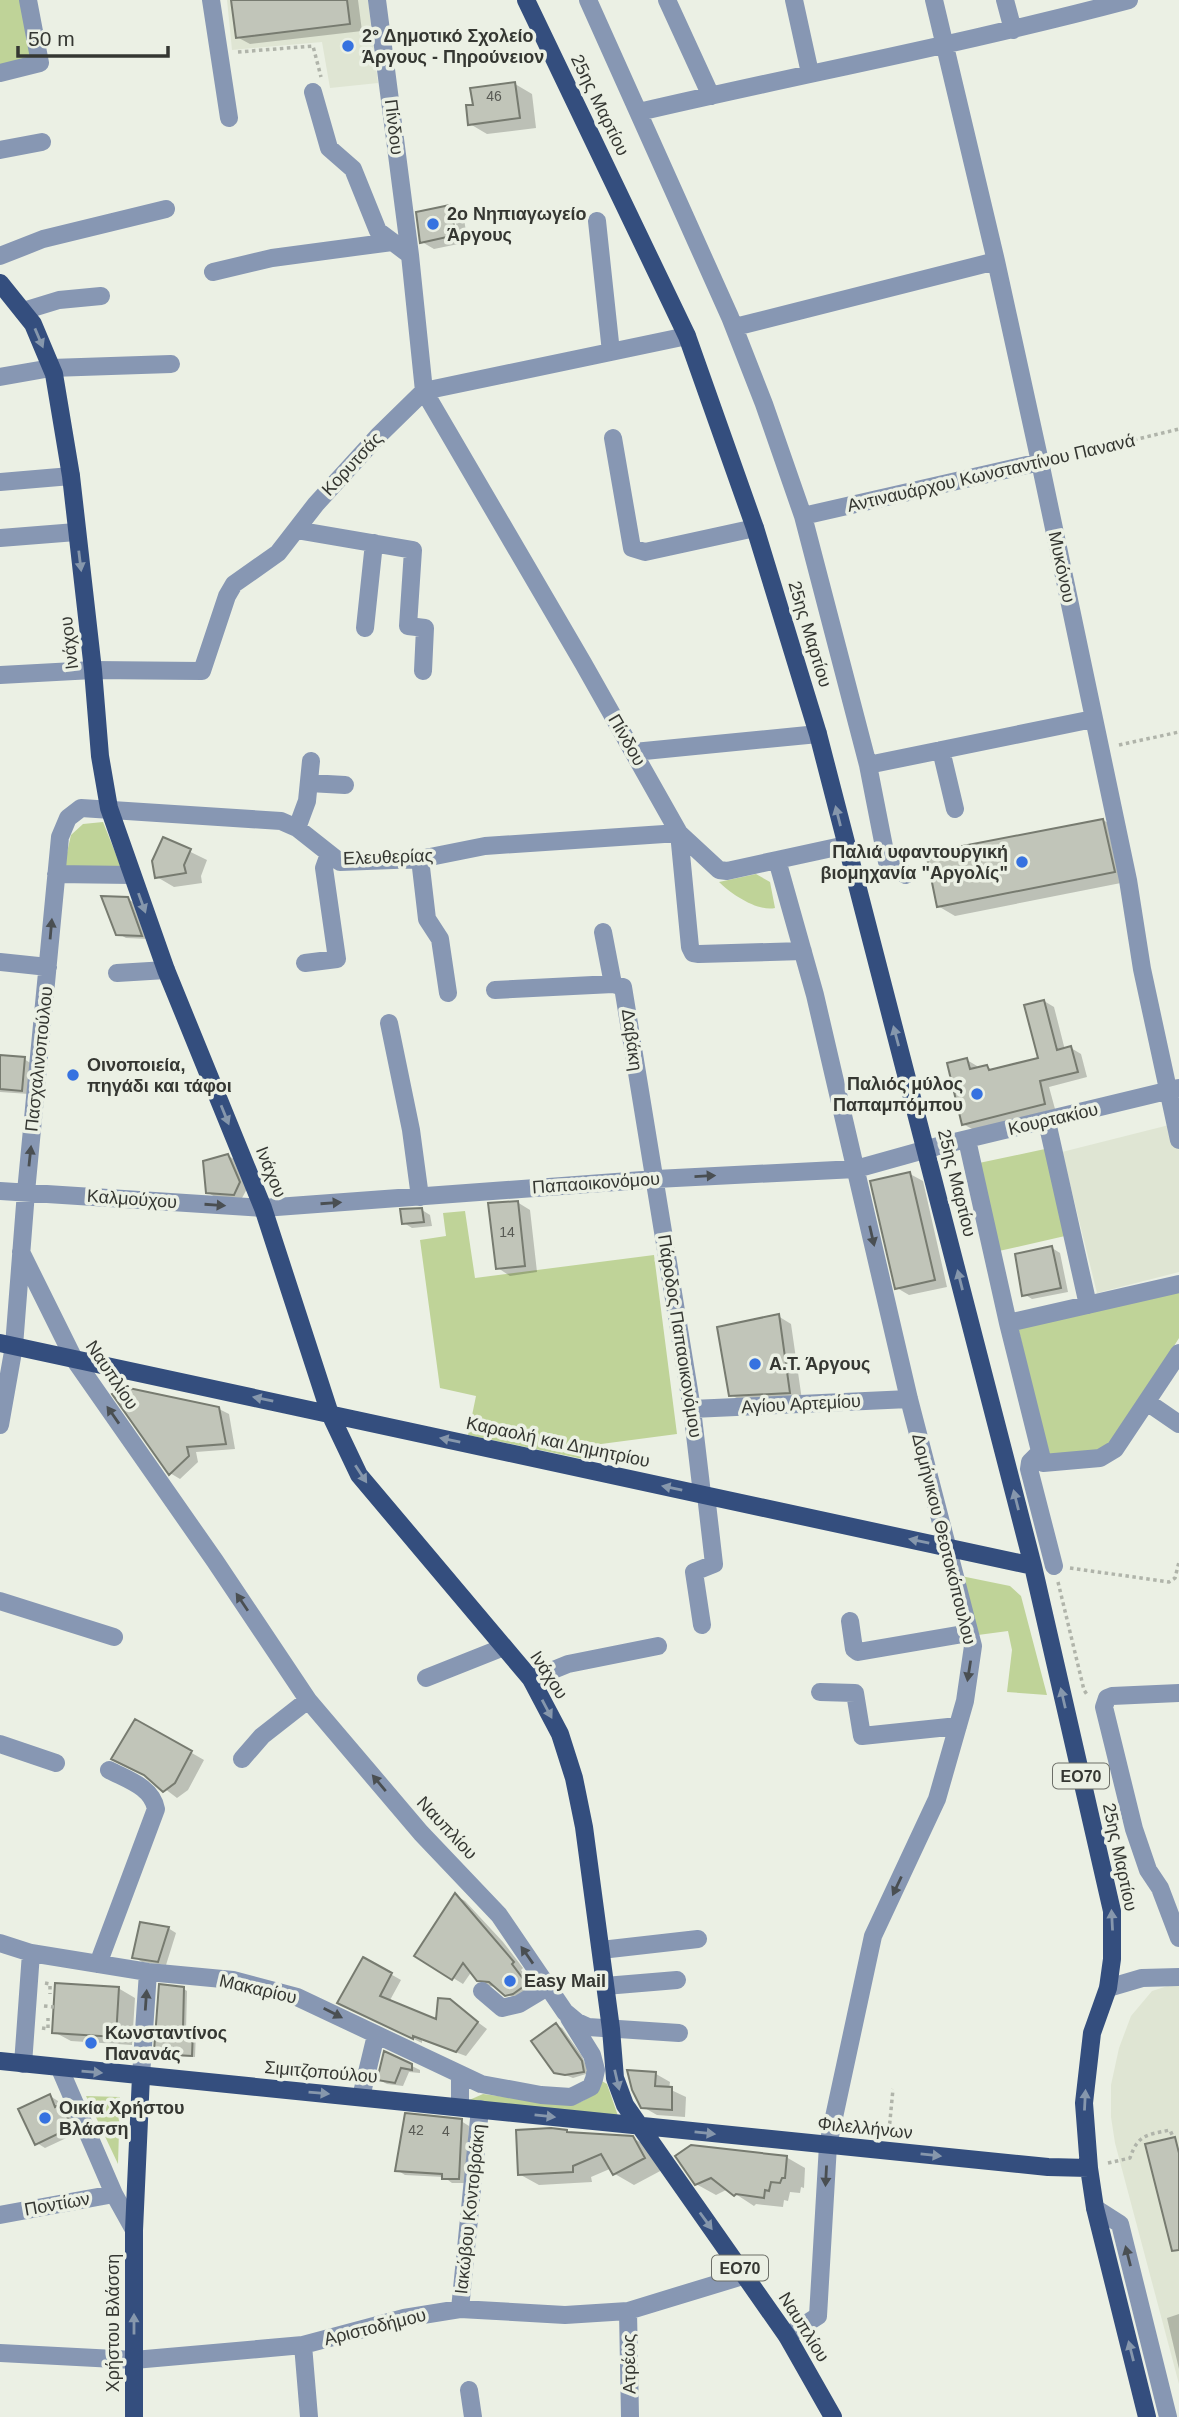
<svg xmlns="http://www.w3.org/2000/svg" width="1179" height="2417" viewBox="0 0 1179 2417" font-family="Helvetica,sans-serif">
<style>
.built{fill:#dfe5d3}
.green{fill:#bfd398}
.shadow{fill:#0003;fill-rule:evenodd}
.building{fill:#c1c5b9;stroke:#777b70;stroke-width:2}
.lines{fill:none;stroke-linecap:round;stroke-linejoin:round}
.path{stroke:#b0b4aa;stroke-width:3.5;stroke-dasharray:3.5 3.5;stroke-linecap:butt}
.minor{stroke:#8797b3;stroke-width:18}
.major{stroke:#344e7e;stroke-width:18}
.oneway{fill:#8697ac}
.oneway2{fill:#4a4f52}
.poi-dot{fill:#3672e0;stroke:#ebf0e4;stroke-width:2.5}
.labels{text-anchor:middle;stroke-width:7;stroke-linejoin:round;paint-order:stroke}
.number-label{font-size:14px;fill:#585a54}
.shield{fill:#ebf0e4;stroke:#6c6e67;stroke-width:2}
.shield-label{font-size:16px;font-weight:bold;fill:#353732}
.poi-label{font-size:18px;font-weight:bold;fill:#353732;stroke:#ebf0e4;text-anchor:start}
.street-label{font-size:18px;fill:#353732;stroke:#ebf0e4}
</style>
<rect width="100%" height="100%" fill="#ebf0e4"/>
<path class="built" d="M227,0H368L378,83L330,88L322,42L232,50Z
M1177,1123L1179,1131V1272L1097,1293L1062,1152Z
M1174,1984H1179V2384L1115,2143L1111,2117V2085L1119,2048L1131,2016L1152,1991Z"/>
<path class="green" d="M0,0H24L35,62L0,68Z
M103,822L123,872L63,870L71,835L83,824Z
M756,874L770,882L775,908C758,912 731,894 719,882Z
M1045,1149L1065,1236L999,1251L979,1163Z
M465,1211L475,1278L654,1255L677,1434L586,1446L583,1459L468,1435L476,1396L440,1388L420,1240L446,1236L443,1213Z
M1179,1290V1338L1142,1398L1110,1443L1099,1451L1048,1457L1018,1327Z
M961,1576L1010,1586L1021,1596L1047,1695L1007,1692L1012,1650L1008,1631L978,1635Z
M600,2080L607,2084L618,2116L467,2101L483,2094L571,2105C587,2101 593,2096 600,2080Z
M86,2096L120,2097L118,2164Z"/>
<path class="shadow" d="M233,0H358L362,31L250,44L237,37Z
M515,84L532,94L536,128L487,134L470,124L475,106Z
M450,207L463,214L468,242L434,249L422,242ZM450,214H454L460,243L457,244Z
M1103,820L1120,830L1131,881L955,916L938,906Z
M164,839L207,860L201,876L202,883L174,887L157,877Z
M128,899L136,904L149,939L126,938L117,933Z
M1044,1001L1054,1007L1065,1050L1071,1048L1081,1054L1087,1077L1049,1087L1055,1109L974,1130L963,1124L967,1060L977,1066L978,1069L987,1067L993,1071L1041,1059Z
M0,1057L24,1059L32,1064L29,1094L0,1092Z
M228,1156L236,1160L248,1187L242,1198L215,1197L207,1192Z
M910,1174L923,1181L947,1287L909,1295L897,1288Z
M517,1202L530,1210L537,1272L510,1276L498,1268Z
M422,1210L430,1215L432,1226L412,1228L404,1223Z
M1052,1248L1060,1253L1068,1292L1032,1299L1024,1294Z
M778,1316L791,1324L802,1400L744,1402L731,1395Z
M115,1394L219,1409L229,1414L235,1449L196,1452L198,1462L180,1479L170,1473Z
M136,1721L204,1760L188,1790L177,1798L148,1776Z
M455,1895L465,1901L503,1942L523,1968L521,1970L536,1990L517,2000L497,1987L489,1986L478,1980L472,1971L463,1984L416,1955Z
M168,1928L176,1933L166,1965L142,1962L134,1957Z
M364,1959L401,1980L389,2002L437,2022L449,2001L487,2029L466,2056L422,2040V2043L349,2008Z
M118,1988L135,1998L132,2045L71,2041L54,2032Z
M184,1989L187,1991L186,2031L196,2033L195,2057L162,2055L158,2053Z
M556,2025L562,2028L582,2056L589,2073L573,2078L555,2071Z
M385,2053L420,2070V2073L409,2072L403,2086L387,2084L379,2080Z
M656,2074L670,2082L669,2089L686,2097L685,2117L657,2115L643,2107Z
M50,2096L58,2101L60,2106L69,2111L79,2132L45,2148L37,2143Z
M461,2121L469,2126L467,2183H452L444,2177L405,2175L397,2170Z
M566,2131L571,2135L633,2138L653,2150L664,2169L634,2185L615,2174L612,2168L591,2177L592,2182L539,2185L519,2174Z
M692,2147L786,2157L805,2168L804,2188L801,2187L800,2193L790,2192L788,2201L784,2200L783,2207L756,2204L754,2206L728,2189L716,2195L696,2184Z
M1179,2314V2369L1167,2318Z"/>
<path class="building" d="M231,0H347L350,24L236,38Z
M515,82L520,118L468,125L466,105H473L470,88Z
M450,205L456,235L420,243L416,212Z
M1103,819L1115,872L937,907L926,853Z
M163,837L191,849L184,865L186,873L155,878L152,861Z
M101,896L128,897L142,936L116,935Z
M1044,1000L1057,1050L1071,1046L1078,1072L1040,1081L1045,1104L962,1125L947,1063L967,1058L970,1069L987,1065L989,1070L1038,1058L1024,1005Z
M0,1055L25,1057L22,1091L0,1089Z
M228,1154L240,1182L234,1195L206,1193L203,1161Z
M910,1172L935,1280L895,1289L870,1181Z
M518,1201L525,1266L496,1269L488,1203Z
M422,1208L424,1222L402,1224L400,1209Z
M1052,1246L1061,1288L1022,1296L1015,1254Z
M779,1314L790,1393L729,1396L717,1327Z
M124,1387L219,1407L226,1444L187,1447L189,1456L169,1475L112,1394Z
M135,1719L192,1751L175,1783L163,1792L144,1775L111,1759Z
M455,1893L514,1962L512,1964L527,1984L513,1994L505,1996L489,1982L477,1981L463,1963L452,1980L414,1956Z
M140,1922L169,1927L158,1962L132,1958Z
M363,1957L392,1973L380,1996L436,2019L438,1998L450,1999L478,2022L456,2052L413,2036V2039L337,2003Z
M55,1983L119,1987L116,2037L52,2033Z
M159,1984L184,1987L183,2029H193L192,2056L157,2054L154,2051Z
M556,2023L582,2061L584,2072L565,2075L554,2073L531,2041Z
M384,2051L412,2064V2070L401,2068L395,2083L377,2080Z
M627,2070L656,2072L655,2086L672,2087V2110L641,2108L632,2090Z
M50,2094L55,2107L61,2104L72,2127L35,2145L18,2109Z
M405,2113L462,2119L459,2179H442V2174L395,2171Z
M551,2128L567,2130V2132L633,2136L645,2158L613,2175L601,2154L573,2166V2172L518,2175L516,2130Z
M1175,2137L1179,2153V2250L1172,2251L1145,2144Z
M691,2145L787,2156L785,2178H782L780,2183L771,2182L769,2191L765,2190L764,2198L736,2194L734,2196L711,2178L695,2185L675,2156Z"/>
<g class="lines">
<path class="path" d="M238,52L313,46L321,77
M1059,458L1179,429
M1119,745L1179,732
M1070,1568L1169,1582L1175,1578L1179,1562
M1058,1582L1084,1690L1088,1696
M45,1983L50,1984V1994
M44,2006L54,2007
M42,2028L48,2029V2018
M889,2131L893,2089
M1108,2163L1130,2158C1138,2134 1147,2135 1170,2130L1173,2137"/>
<path class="minor" d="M211,0L229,118
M377,0L410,255L424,391L583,663L679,833L719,870L727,871L777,860L815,995L909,1399L973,1646L965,1701L937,1799L873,1936L828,2145L818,2316L787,2336
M588,0L730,317L764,404L803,516L868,765L887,862L906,875
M667,0L711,96
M794,0L810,73
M934,0L996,261L1040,462L1128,880L1142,969L1179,1140
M1005,0L1013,30
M0,73L40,63L28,0
M313,92L329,148L353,169L378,231L410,255
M639,112C802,74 967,43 1129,0
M0,150L42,142
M597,221L611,352
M0,256L43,239L166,209
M213,272L272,258L392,242
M23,311L59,300L101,296
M735,327L996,261
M0,377L51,368L171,364
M613,438L632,548L645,552L755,528
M0,482L71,476
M803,516L1040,462
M296,530L413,550L408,626L425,628L423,671
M0,538L76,532
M365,628L374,543
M0,675L93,670L202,671L227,596L234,584L278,553L316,504L378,436L424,391L687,336
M941,750L955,809
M634,752L818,734
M868,765L1093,719
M309,783L345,785
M297,828L307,801L311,761
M420,859L427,919L440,939L448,993
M777,860L846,845
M56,874L132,875
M603,932L613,984
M0,962L48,967
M305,963L337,959L324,868L329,854
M117,973L166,970
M495,990L613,984L623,987L692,1409L702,1494
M389,1023L411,1130L420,1197
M1047,1122L1088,1305
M967,1140L1008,1323L1179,1284
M0,1191L263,1208L656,1179L856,1169L942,1145L1179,1088
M21,1252L74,1359L215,1561L308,1700L421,1833L499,1915L565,2012L577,2022L588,2027L679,2033
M1008,1323L1043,1463L1100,1458L1115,1449L1179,1353
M1147,1402L1179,1424
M692,1409L909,1399
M0,1425L14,1346L26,1192L60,837L68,818L81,808L281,821L297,828L340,862L420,859L485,846L679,833L690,947L693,953L699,954L803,951
M1040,1452L1030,1462L1029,1469L1054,1566
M0,1601L114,1637
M850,1621L854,1649L858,1652L969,1633
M702,1625L694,1572L714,1564L706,1495
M426,1678L504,1647
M531,1679L568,1664L658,1646
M820,1692L855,1693L862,1736L958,1726
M1179,1693L1112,1696L1107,1698L1104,1707L1134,1829L1148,1870L1160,1888L1179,1938
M0,1744L56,1763
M242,1759L262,1736L308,1700
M0,1943L31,1953L148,1972L233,1980L297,1997L481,2084L541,2095L571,2097L591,2087L594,2079L596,2070L592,2055L569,2018
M601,1950L698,1939
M98,1964L156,1809C152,1787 128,1780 109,1770
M605,1986L677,1980
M1108,1988L1142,1978L1179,1977
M482,1991L502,2008L519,2004L549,1986
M23,2064L31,1953
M60,2069L114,2194L134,2230
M141,2076L148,1972
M361,2097L376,2035
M460,2107V2075
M1095,2208L1120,2224L1168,2417
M0,2215L114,2194
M460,2309L480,2109
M628,2311L630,2417
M303,2345L309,2417
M0,2353L134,2360L303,2345L404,2318L460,2309L565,2315L628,2311L746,2275
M469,2390L473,2417"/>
<path class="major" d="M526,0L687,336L755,528L818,734L1033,1566L1112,1911V1959L1108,1988L1092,2033L1084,2103L1089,2168L1095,2208L1147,2417
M0,283L33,324L54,374L71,476L93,670L100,756L109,808L166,970L263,1208L330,1414L359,1475L531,1679L560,1734L574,1778L584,1827L611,2029L615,2078L625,2105L787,2336L833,2417
M0,1343L1033,1566
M0,2061L1048,2167L1089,2168
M134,2417V2230L141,2076"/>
</g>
<defs><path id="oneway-solid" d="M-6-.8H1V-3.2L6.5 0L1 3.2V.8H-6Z" transform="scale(1.75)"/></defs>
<g class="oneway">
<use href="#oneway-solid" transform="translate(39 338) rotate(67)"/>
<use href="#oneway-solid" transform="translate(80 561) rotate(83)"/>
<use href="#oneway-solid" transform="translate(838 816) rotate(-104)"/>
<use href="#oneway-solid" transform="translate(142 903) rotate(70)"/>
<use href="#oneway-solid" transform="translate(896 1036) rotate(-105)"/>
<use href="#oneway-solid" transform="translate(225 1115) rotate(68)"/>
<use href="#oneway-solid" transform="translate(960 1280) rotate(-104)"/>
<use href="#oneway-solid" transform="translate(263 1399) rotate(-168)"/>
<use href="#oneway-solid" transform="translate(450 1440) rotate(-168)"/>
<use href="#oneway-solid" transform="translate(361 1474) rotate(57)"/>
<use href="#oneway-solid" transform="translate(672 1488) rotate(-168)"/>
<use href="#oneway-solid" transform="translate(1016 1500) rotate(-104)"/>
<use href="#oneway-solid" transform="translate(919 1541) rotate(-168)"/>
<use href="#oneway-solid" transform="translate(1063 1698) rotate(-103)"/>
<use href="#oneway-solid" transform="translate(547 1709) rotate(62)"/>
<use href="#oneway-solid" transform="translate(1112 1920) rotate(-93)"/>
<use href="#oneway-solid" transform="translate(92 2072) rotate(5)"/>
<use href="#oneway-solid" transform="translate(617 2080) rotate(77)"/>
<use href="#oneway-solid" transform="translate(319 2093) rotate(5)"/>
<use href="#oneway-solid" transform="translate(1085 2100) rotate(-87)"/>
<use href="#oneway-solid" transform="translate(545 2116) rotate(6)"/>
<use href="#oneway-solid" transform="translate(705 2133) rotate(6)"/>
<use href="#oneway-solid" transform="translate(931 2155) rotate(6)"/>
<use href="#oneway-solid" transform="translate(706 2221) rotate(54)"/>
<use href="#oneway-solid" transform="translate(134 2324) rotate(-90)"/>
<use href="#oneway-solid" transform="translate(1131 2351) rotate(-104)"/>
</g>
<g class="oneway2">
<use href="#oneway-solid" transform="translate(51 929) rotate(-85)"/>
<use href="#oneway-solid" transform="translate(30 1156) rotate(-84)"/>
<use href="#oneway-solid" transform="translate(705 1176) rotate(-3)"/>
<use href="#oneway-solid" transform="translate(331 1203) rotate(-4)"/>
<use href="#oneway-solid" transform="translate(215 1205) rotate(4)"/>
<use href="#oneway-solid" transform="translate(872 1236) rotate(77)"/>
<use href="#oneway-solid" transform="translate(113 1415) rotate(-125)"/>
<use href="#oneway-solid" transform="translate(242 1602) rotate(-124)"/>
<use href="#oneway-solid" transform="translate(969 1671) rotate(99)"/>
<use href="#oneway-solid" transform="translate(379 1783) rotate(-130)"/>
<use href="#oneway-solid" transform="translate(897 1886) rotate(115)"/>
<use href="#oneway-solid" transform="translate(527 1955) rotate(-125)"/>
<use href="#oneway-solid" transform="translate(146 2000) rotate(-86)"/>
<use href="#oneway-solid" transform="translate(333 2013) rotate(27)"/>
<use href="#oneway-solid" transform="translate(826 2176) rotate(93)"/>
<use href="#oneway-solid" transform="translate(1128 2256) rotate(-104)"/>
</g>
<g class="poi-dot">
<circle cx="348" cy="46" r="7"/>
<circle cx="433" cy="224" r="7"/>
<circle cx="1022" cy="862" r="7"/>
<circle cx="73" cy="1075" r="7"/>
<circle cx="977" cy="1094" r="7"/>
<circle cx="755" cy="1364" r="7"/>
<circle cx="510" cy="1981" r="7"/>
<circle cx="91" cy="2043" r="7"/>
<circle cx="45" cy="2118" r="7"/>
</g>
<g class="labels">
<g class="number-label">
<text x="494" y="101">46</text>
<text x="507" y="1237">14</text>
<text x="416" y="2135">42</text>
<text x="446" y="2136">4</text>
</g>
<g class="shield">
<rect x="1053" y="1763.5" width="56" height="25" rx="5"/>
<rect x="712" y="2255.5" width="56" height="25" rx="5"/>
</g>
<g class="shield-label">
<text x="1081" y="1782">ΕΟ70</text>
<text x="740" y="2274">ΕΟ70</text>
</g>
<g class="poi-label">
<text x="362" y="42">2° Δημοτικό Σχολείο<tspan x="362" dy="21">Άργους - Πηρούνειον</tspan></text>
<text x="447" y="220">2ο Νηπιαγωγείο<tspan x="447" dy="21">Άργους</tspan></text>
<text x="1008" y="858" text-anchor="end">Παλιά υφαντουργική<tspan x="1008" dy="21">βιομηχανία "Αργολίς"</tspan></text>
<text x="87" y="1071">Οινοποιεία,<tspan x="87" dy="21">πηγάδι και τάφοι</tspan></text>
<text x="963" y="1090" text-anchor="end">Παλιός μύλος<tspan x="963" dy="21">Παπαμπόμπου</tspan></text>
<text x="769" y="1370">Α.Τ. Άργους</text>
<text x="524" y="1987">Easy Mail</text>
<text x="105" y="2039">Κωνσταντίνος<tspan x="105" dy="21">Πανανάς</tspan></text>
<text x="59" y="2114">Οικία Χρήστου<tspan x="59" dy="21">Βλάσση</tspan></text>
</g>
<g class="street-label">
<text transform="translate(600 105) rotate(64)" y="6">25ης Μαρτίου</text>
<text transform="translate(394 127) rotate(83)" y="6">Πίνδου</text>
<text transform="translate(352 464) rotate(-47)" y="6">Κορυτσάς</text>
<text transform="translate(991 473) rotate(-13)" y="6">Αντιναυάρχου Κωνσταντίνου Πανανά</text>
<text transform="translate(1062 567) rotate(78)" y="6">Μυκόνου</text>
<text transform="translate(810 634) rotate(73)" y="6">25ης Μαρτίου</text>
<text transform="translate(69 643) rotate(-97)" y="6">Ινάχου</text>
<text transform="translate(627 740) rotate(60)" y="6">Πίνδου</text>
<text transform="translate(388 857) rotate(-2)" y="6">Ελευθερίας</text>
<text transform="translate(632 1040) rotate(82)" y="6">Δαβάκη</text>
<text transform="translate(39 1059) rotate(-84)" y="6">Πασχαλινοπούλου</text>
<text transform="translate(1053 1119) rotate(-13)" y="6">Κουρτακίου</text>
<text transform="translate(271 1172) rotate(68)" y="6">Ινάχου</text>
<text transform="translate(596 1183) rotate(-4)" y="6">Παπαοικονόμου</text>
<text transform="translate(957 1183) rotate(76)" y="6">25ης Μαρτίου</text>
<text transform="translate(132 1199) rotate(4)" y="6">Καλμούχου</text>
<text transform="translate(680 1336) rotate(81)" y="6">Πάροδος Παπαοικονόμου</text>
<text transform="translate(112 1375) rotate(56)" y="6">Ναυπλίου</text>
<text transform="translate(801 1404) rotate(-3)" y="6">Αγίου Αρτεμίου</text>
<text transform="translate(558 1442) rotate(12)" y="6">Καραολή και Δημητρίου</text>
<text transform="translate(944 1539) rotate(76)" y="6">Δομήνικου Θεοτοκόπουλου</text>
<text transform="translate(549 1675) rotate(57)" y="6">Ινάχου</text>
<text transform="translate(447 1828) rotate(47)" y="6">Ναυπλίου</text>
<text transform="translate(1120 1857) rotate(78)" y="6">25ης Μαρτίου</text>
<text transform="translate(258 1989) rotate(13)" y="6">Μακαρίου</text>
<text transform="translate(321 2072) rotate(5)" y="6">Σιμιτζοπούλου</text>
<text transform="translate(865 2128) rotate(6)" y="6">Φιλελλήνων</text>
<text transform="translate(57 2204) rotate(-10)" y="6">Ποντίων</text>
<text transform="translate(470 2209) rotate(-84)" y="6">Ιακώβου Κοντοβράκη</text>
<text transform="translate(113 2323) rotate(-90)" y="6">Χρήστου Βλάσση</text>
<text transform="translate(375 2327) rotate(-14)" y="6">Αριστοδήμου</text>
<text transform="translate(804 2327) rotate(58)" y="6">Ναυπλίου</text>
<text transform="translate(629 2364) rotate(-91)" y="6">Ατρέως</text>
</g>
</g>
<path d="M18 46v10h150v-10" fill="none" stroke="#353732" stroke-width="3.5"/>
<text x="28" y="46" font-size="21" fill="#353732" stroke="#ebf0e4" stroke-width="5" paint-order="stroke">50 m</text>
</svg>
